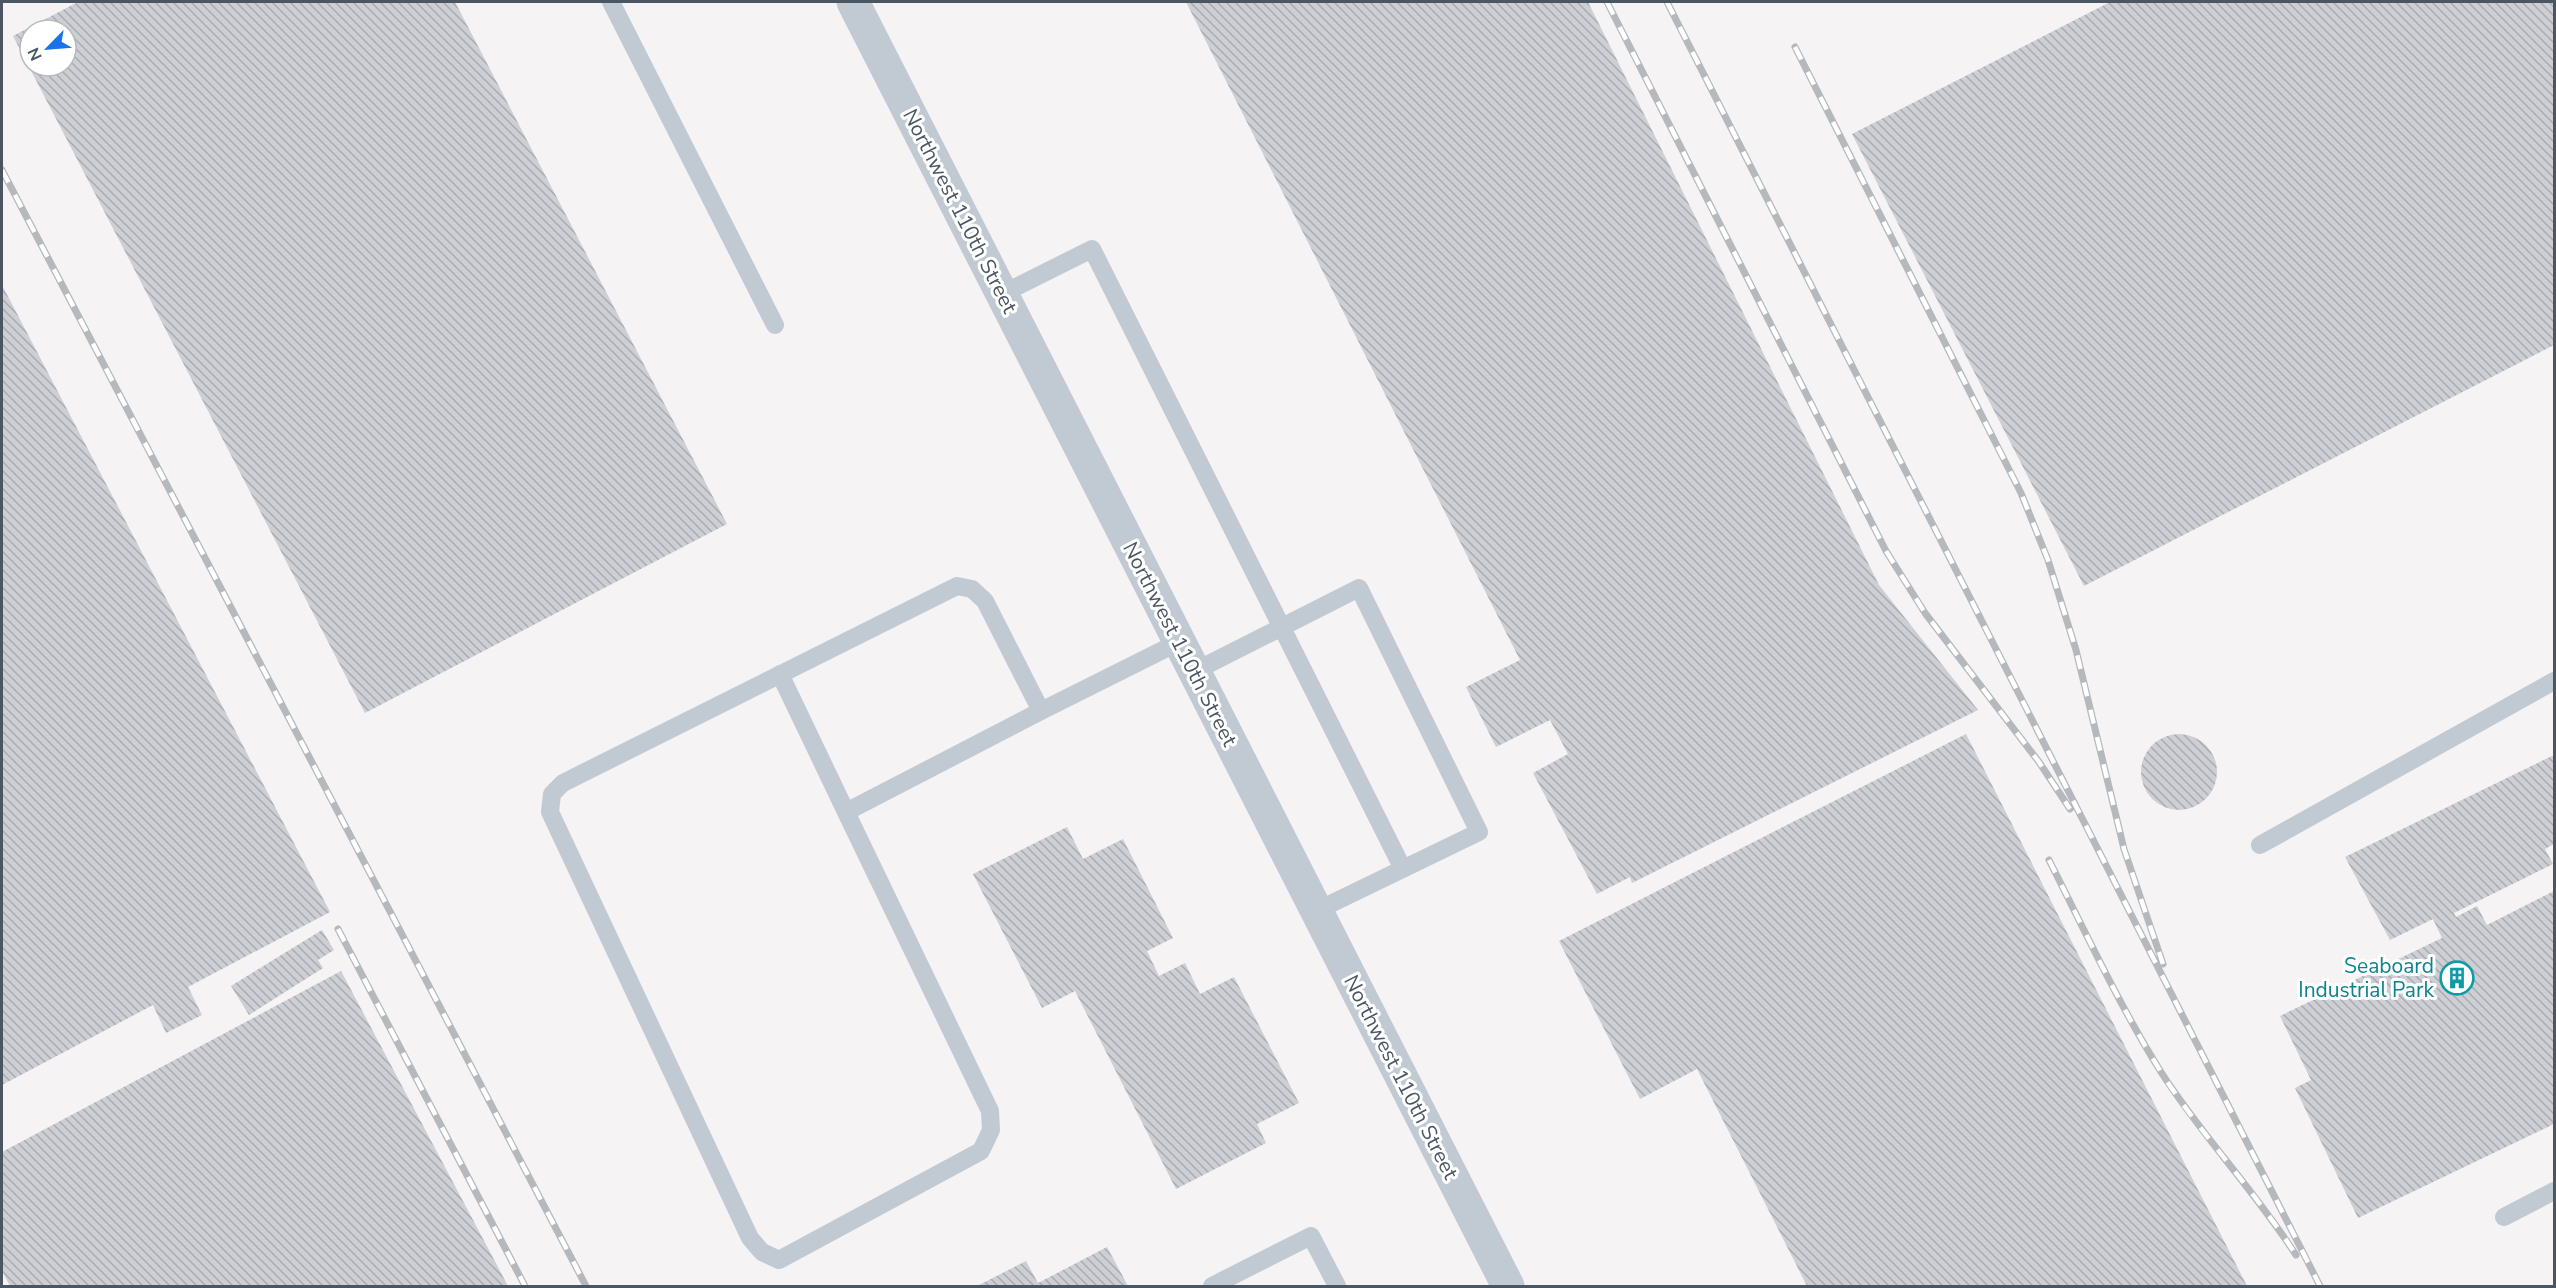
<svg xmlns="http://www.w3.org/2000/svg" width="2556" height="1288" viewBox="0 0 2556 1288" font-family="'Nunito Sans',sans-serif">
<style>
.building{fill:url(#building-back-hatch);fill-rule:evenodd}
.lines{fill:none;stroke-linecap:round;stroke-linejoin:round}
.lane{stroke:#c1cad2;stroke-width:18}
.street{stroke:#c1cad2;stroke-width:33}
.rail-casing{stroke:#b5b8bd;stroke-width:7}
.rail{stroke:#fff;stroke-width:4.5;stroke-dasharray:14;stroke-linecap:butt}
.labels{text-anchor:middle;stroke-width:6;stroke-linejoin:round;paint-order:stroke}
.street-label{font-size:21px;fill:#4a5661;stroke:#fff}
.culture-label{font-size:21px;fill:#0d838f;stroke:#fff;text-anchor:end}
</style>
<defs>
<pattern id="building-back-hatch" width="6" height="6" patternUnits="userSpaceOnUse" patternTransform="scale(1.5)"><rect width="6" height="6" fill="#cdcfd5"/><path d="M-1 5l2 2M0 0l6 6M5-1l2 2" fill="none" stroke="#a8abb0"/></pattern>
</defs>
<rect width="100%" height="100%" fill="#f5f3f3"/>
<path class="building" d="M78,2H455L727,524L365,713L13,36ZM30,30H66V66H30Z
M1186,2H1588L1879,585L1978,710L1632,883L1630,877L1597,894L1533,773L1568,754L1550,720L1496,747L1466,687L1520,660Z
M2110,2H2554V345L2084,586L1852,134Z
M2,285L330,912L188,987L202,1015L166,1033L153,1005L2,1085Z
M2141 772a38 38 0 1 1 76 0a38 38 0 1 1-76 0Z
M1966,734L2247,1286H1807L1697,1069L1640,1099L1559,941Z
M2554,755V844L2545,849L2553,864L2454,913L2456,917L2477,906L2487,925L2554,891V1124L2358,1218L2295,1088L2311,1080L2280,1016L2442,938L2433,919L2390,940L2345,857Z
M1067,827L1083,859L1123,839L1173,938L1147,951L1159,976L1185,963L1200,994L1234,977L1299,1103L1257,1124L1266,1143L1176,1189L1075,991L1042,1008L973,874Z
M322,930L334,950L318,960L323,968L249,1015L231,986Z
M341,971L508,1286H10L2,1271V1152Z
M1107,1247L1128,1286H977L1026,1261L1038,1283Z"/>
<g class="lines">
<path class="lane" d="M611,2L775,325
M1002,294L1092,249L1403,869
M1195,671L1359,588L1479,832L1316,911
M780,674L846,812
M1041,711L846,812L990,1111L991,1130L981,1151L779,1260L762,1252L750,1238L550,812L552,794L563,783L957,586L972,589L985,601L1041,711L1179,642
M2260,845L2554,681
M2504,1217L2554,1191
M1212,1286L1311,1236L1337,1286"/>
<path class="street" d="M853,2L1508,1286"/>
<g class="rail-casing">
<path id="rail" d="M1607,2L1886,551L1925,613L2039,762L2070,809
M1667,2L2320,1286
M1795,47L2021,493L2048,560L2076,650L2124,849L2163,964
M2,170L586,1286
M2049,860C2085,931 2119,1005 2161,1072C2202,1136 2255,1191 2296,1255
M338,929L525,1286"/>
</g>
<use href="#rail" class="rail"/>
</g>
<defs>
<g id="building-ring" transform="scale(1.725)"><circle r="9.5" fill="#fff" stroke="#0f9aa8" stroke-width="1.5"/><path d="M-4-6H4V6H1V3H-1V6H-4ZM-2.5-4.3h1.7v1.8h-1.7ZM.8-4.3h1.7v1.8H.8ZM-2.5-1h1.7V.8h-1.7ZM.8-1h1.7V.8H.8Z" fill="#0f9aa8"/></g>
</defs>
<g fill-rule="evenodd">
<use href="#building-ring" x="2457" y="978"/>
</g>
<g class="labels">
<g class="street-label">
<text transform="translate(960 211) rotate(63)" y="7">Northwest 110th Street</text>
<text transform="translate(1180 644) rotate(63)" y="7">Northwest 110th Street</text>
<text transform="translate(1401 1077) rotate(63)" y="7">Northwest 110th Street</text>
</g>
<g class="culture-label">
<text x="2434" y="973">Seaboard<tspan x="2434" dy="24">Industrial Park</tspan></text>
</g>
</g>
<rect width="2556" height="1288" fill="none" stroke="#4a5661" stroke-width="6"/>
<g transform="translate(48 48) rotate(245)"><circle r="28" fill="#ffffff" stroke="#b7bbc0" stroke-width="1.5"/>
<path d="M0-4.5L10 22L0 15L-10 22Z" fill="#1a73e8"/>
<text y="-9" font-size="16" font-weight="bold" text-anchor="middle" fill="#4a5661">N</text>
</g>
</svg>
